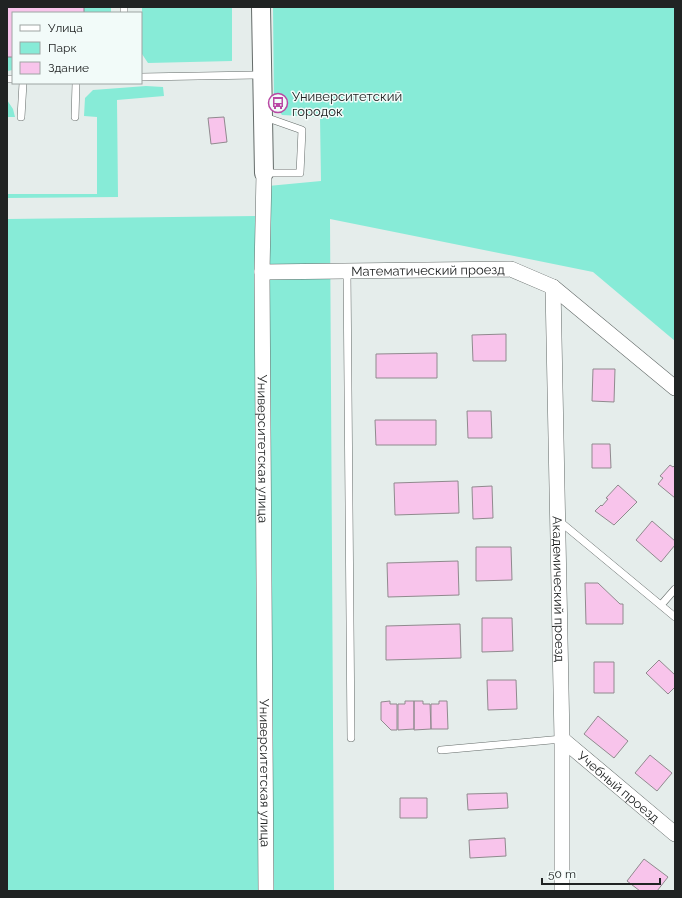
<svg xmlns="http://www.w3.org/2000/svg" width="682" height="898" viewBox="0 0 682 898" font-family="Raleway,sans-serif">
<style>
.green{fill:#87ebd7}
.building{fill:#f8c4eb;stroke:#908a8e}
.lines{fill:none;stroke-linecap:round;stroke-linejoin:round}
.service-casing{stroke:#646b69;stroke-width:8}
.minor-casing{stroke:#646b69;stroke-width:16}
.tertiary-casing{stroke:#646b69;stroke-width:20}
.service{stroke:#fff;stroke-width:7}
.minor{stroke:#fff;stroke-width:15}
.tertiary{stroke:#fff;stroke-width:18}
.labels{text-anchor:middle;stroke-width:3;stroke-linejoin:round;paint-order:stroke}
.poi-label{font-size:13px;fill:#202323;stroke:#f2fbf9;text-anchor:start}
.street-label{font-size:13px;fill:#202323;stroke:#f2fbf9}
</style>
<rect width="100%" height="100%" fill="#e5edeb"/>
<path class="green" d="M84,7H111V13H84Z
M142,7H232V61L148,63L142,54Z
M273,7H675V341L593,272L330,219L334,891H7V219L256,216L268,186L321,181L320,117L282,115L274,104Z
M7,57H13V70L7,71Z
M146,86L163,87L164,96L117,100L118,197L7,198V194H97V117L84,116L85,98L93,90Z
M7,100L13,109L15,117H7Z"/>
<path class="building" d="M7,7H84V13H13V57H7Z
M224,117L227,142L211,144L208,118Z
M506,334V361H473L472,335Z
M437,353V378H376V354Z
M593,369H615L614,402L592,401Z
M467,411H491L492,438H468Z
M375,420H436V445H376Z
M592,444H610L611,468H592Z
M670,465L673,467L675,465V498L658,484L663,478L660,476Z
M458,481L459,513L395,515L394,483Z
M618,485L637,502L614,525L595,511L601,505L602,506L608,499L606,498Z
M492,486L493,518L473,519L472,487Z
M652,521L675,541V545L661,562L636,540Z
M476,547H511L512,580L476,581Z
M458,561L459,595L388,597L387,563Z
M585,583H598L620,604H623V624H586Z
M482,618H512L513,651L482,652Z
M460,624L461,658L386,660V626Z
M659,660L675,675V687L668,694L646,673Z
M594,662H614V693H594Z
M487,680H516L517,709L488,710Z
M390,701V704H397V730H391L381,720V702Z
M405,701H414V729L398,730V704H405Z
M414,701H423V704H430L431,729L414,730Z
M439,701H447L448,729H431V704H439Z
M598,716L628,741L614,758L584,734Z
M650,755L672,773L657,791L635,773Z
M507,793L508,808L468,810L467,794Z
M400,798H427V818H400Z
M505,838L506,856L470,858L469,840Z
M644,859L668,877L657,891H640L627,881Z"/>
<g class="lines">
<g class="service-casing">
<path id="service" d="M124,13V7
M141,77L262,75
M7,79H13
M21,117L23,83
M75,117L76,83
M264,173H300L302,130L265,117
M347,271L351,738
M558,520L675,617
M661,605L675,589
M441,750L562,739"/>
</g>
<g class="minor-casing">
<g id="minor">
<path id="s1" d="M264,173L262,272L266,891"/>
<path id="s2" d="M262,272L511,269L553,287L675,388"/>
<path id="s3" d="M553,287L562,739V891"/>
<path id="s4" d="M562,739L675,834"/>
</g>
</g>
<g class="tertiary-casing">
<path id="tertiary" d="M261,7L264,173"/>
</g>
<use href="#service" class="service"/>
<use href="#minor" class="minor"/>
<use href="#tertiary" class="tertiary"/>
</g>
<defs>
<g id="bus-ring" transform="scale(1)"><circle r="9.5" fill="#f2fbf9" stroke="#b948a4" stroke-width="1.5"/><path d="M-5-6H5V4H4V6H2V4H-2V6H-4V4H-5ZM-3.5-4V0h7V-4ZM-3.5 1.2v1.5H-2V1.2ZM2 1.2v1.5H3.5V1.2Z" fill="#b948a4"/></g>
</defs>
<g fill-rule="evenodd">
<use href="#bus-ring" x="278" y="103"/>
</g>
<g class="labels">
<g class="poi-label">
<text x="292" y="101">Университетский<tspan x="292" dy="15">городок</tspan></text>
</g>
<g class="street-label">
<text dy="5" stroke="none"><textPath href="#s2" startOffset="166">Математический проезд</textPath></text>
<text dy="5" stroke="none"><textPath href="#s1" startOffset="276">Университетская улица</textPath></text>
<text dy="5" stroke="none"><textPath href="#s3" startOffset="302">Академический проезд</textPath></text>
<text dy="5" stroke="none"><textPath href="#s1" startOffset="600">Университетская улица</textPath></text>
<text dy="5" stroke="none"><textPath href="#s4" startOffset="74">Учебный проезд</textPath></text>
</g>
</g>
<rect width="682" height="898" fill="none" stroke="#202323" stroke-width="16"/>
<rect x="12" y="12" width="130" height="72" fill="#f2fbf9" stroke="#9ea5a3"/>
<rect x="20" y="25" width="20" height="6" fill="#ffffff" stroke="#9ea5a3"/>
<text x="48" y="32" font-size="12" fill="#202323">Улица</text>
<rect x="20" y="42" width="20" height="12" fill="#87ebd7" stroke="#9ea5a3"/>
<text x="48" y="52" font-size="12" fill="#202323">Парк</text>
<rect x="20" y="62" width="20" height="12" fill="#f8c4eb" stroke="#9ea5a3"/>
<text x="48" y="72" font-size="12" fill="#202323">Здание</text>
<path d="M542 878v6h118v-6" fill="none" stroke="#202323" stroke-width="2"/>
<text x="548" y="878" font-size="12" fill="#202323" stroke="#f2fbf9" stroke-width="3" paint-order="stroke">50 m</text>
</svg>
